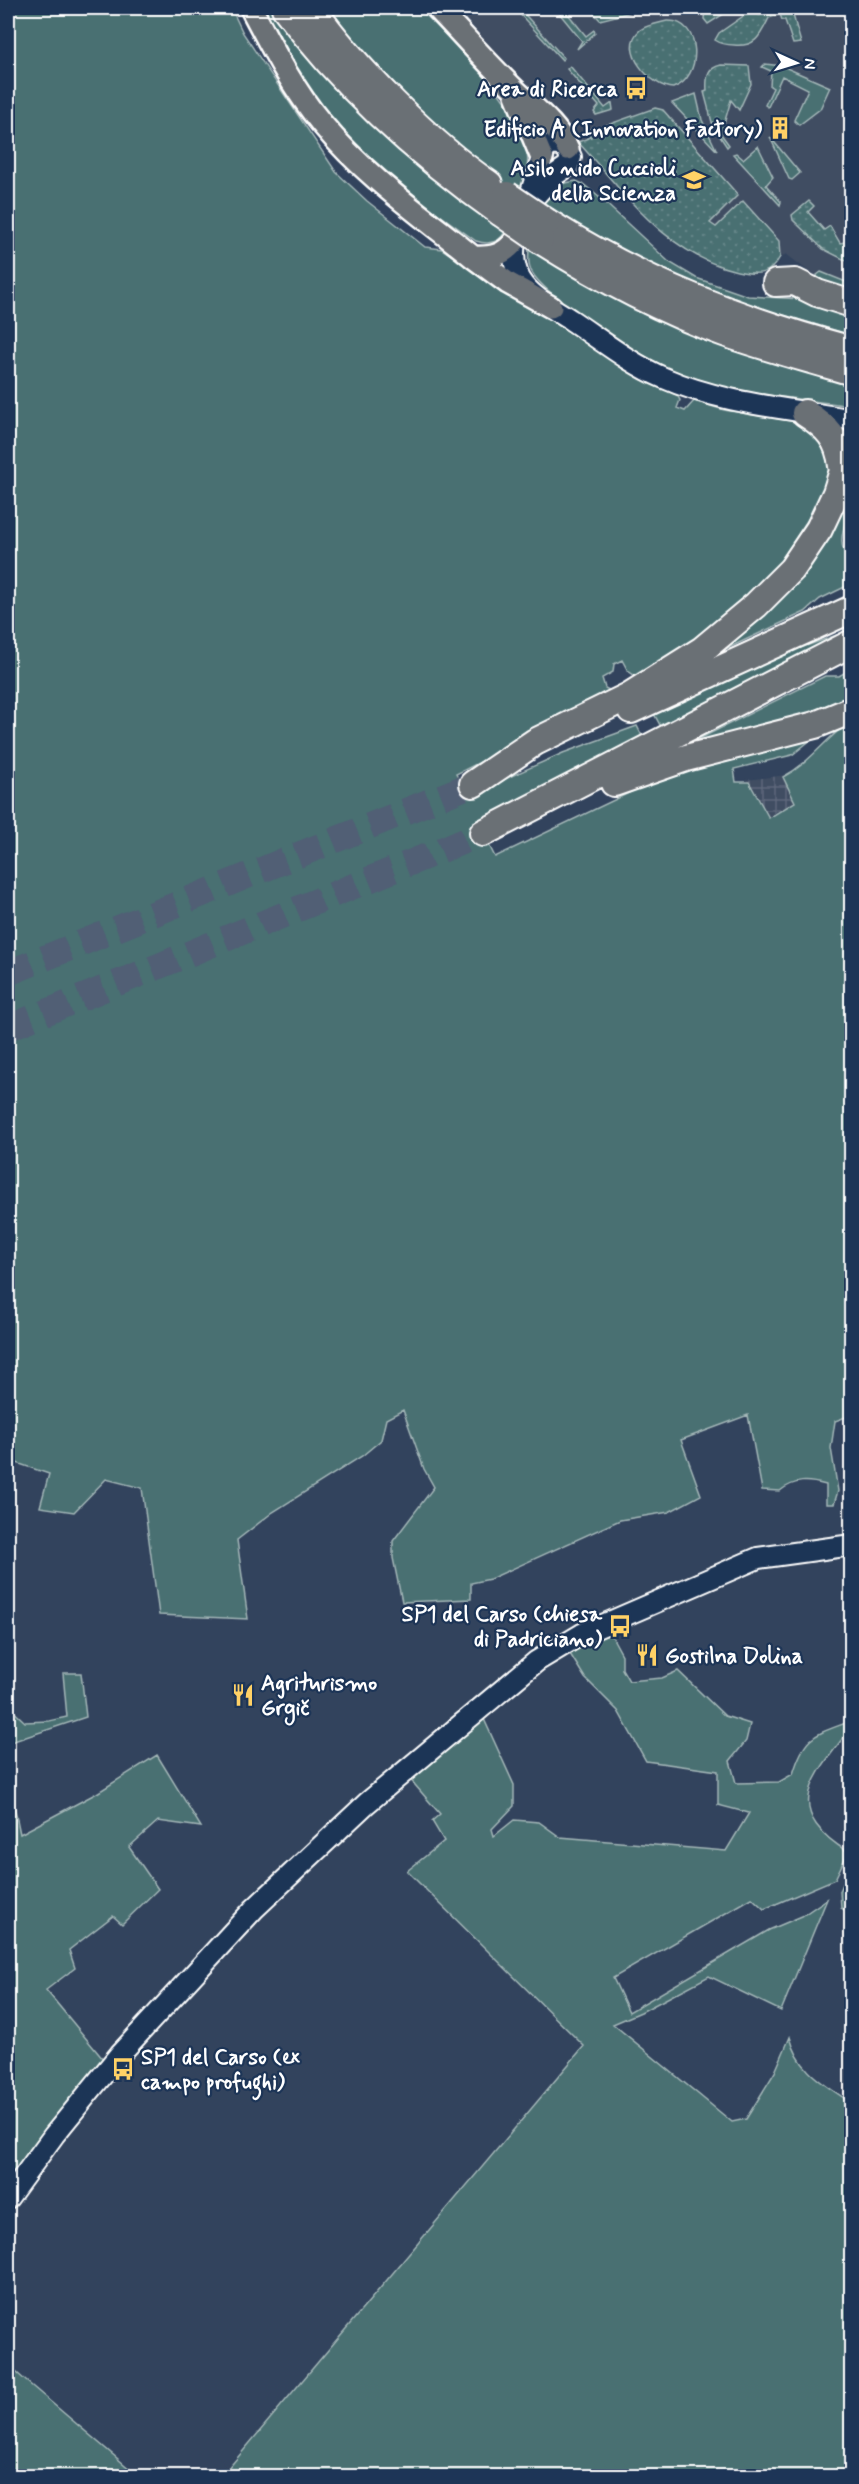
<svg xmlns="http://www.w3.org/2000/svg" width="859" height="2484" viewBox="0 0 859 2484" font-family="Mynerve,sans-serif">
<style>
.built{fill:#404d62}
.industrial{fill:url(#industrial-grid)}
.grass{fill:#496f72;stroke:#a4b7b8;stroke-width:1.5}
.park{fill:url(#park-dots);stroke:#a4b7b8;stroke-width:1.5}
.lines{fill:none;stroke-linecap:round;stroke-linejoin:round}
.highway-tunnel{stroke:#515f75;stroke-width:26;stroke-dasharray:26 13;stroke-linecap:butt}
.secondary-casing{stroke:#fff;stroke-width:24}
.primary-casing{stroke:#fff;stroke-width:26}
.highway-casing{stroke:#fff;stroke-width:30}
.secondary{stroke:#1d3557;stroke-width:20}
.primary{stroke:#6b6f75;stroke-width:21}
.highway{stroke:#6b6f75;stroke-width:26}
.highway-bridge-casing{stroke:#fff;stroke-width:30;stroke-linecap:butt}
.highway-bridge{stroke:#6b6f75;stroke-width:26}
.labels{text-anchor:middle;stroke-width:4.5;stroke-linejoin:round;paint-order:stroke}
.poi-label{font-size:22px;font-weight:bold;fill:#fff;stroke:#1d3557;text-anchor:end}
</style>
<defs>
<pattern id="industrial-grid" width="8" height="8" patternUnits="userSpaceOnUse" patternTransform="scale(1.5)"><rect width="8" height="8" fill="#404d62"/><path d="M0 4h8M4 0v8" fill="none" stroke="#5d687a"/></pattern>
<pattern id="park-dots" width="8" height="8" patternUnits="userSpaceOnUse" patternTransform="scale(1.5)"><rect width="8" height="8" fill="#496f72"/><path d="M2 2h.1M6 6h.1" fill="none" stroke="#648587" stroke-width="1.8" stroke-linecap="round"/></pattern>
</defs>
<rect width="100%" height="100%" fill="#32435d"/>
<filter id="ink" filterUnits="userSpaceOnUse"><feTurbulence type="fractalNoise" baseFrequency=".0167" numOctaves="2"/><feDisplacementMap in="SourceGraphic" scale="12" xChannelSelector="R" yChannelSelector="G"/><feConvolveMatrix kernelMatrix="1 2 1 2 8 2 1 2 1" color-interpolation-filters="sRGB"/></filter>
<g filter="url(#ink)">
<path class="built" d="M456,8H588L600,20L647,8H851V292L834,291L786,254L753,275L699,258L672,241L648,220Z
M851,502V559L845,551L842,540Z"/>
<path class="industrial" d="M787,775L783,777L795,802L768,818L746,780Z"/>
<path class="grass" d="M8,8H231L243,33L336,172L367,201L425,247L442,249L637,376L677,395L680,400L677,408L685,411L694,401L724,410L803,423L833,451L827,490L759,594L690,647L637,677L628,671L622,660L614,664L613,672L602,678L605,688L611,691L598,703L456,774L467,796L563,753L637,726L645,742L483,833L495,857L656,780L812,739L792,755L734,769L736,782H749L769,818L795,802L783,777C813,761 825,738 851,721V1415L835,1421L831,1448L838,1491L834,1504H826V1485C808,1480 795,1479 780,1491L762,1490L748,1415L681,1440L701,1495L669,1512L620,1520L490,1579L471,1583V1599L402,1602L393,1558V1541L434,1487L424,1469L403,1410L386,1419L381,1440L362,1456L273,1512L237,1540L248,1619L159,1615L142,1488L106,1479L74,1512L40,1507L49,1474L8,1460Z
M260,8H275L378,125L509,188L386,81L325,8H419C453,44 536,114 527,168C524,186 515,204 510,221C504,239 495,247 476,241C418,200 361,159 317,103C294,74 278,39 260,8Z
M589,8H588H647L600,20Z
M765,64L782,66L830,87L820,109L799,125L794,120L808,89L782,76L768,107L765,105L773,88L770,86L771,71L762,67Z
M696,94L702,120L717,151L672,103Z
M770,137L800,173L792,180L789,179Z
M758,146L773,177L766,185L781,202L780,205L733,154L736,153L743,159Z
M576,181L583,184L600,198L669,262L696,278L748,296L803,299L851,310V335L716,295L626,254L542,203L560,184Z
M530,244L851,379V406C802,399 751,395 702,383C667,374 552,304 533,274C527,265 528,254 530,244Z
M821,272L851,284V297L818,280L817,275Z
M851,460C851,473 852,486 851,499C850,518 831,544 851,559V584L820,599L805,612L713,655V658L703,663L739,630Z
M837,635L761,682L660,725L652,710L752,665Z
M851,669V700L827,711L689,744L825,676H839Z
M609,1631L622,1655V1669L629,1681L662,1678L678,1671L725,1716L750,1724L746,1741L730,1761L736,1783L779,1782L793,1774C805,1734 815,1735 851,1721V1727C814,1778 779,1809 848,1852L835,1879L764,1909L752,1898L613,1978L629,2012L769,1930L802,1916L827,1899L781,2011L709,1976L641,2012L613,2024L732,2122L746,2119L775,2072L790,2037C799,2072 823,2083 851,2103V2476H222L584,2046L407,1871L444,1841L432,1821L440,1814L409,1778L483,1717L514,1785V1806L492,1829L494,1836L514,1820L539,1822L560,1837L726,1851L749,1813L718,1805V1771L646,1761L618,1711L585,1678L567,1649Z
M63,1673H81L86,1717L8,1743V1692V1706L25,1722L49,1721L67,1717Z
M157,1755L201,1827L158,1821L129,1847L158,1889L122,1924L113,1916L69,1950L75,1968L46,1990L103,2059L8,2181V1776L20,1834L97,1793Z
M8,2365L26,2381L138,2476H8Z"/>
<path class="park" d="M519,8L564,58L562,60L516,10Z
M555,8H573L568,14L586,36L594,30L595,33L577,49L582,41Z
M705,8H733L708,24L704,19Z
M755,8L760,15L771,8H791L801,43L793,44L785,20H782L780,14L769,18C760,36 756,47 734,45C726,45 721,44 715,40L719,33Z
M667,21C703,19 703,79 673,88C651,87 617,50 640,30C646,25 659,23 667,21Z
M721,65L749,66L751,84L739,110L731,100L721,134L729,145L727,147L713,126L704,92L707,91C706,78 707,68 721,65Z
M570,66L605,108L612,103L613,110L596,115L594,112L599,106L567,69Z
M655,108L663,110L738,195L710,223L716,227L743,201L779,241L780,257C770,276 756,275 737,271C666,255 625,193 578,142L591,137L587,133L593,127L596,129Z
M809,201L814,206L808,212L824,230L830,226L840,243L851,241V263L823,249L793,220L792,215Z
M851,1866V1913L841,1908L840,1891Z"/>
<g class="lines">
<path class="highway-tunnel" d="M8,973L463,788
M8,1028L483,833"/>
<g class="secondary-casing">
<path id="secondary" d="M529,203L552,177L568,166L571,157L565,146L552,144L545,149L515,241C508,286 537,298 571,320C601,340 631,364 664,378C723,404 789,408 852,420
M8,2198L54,2135L120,2054L254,1909L367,1803L537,1661L582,1634L758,1558L852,1545"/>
</g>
<g class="primary-casing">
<path id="primary" d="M251,8C272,48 293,89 322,124C365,176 421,215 473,257C491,258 503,256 515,241
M437,8C462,34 486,62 512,87C532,107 555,122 568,149
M516,95L542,158
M473,257L508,283L551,307"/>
</g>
<g class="highway-casing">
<path id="highway" d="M285,8C344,88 420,156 501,213
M312,8C353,66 430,144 489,184
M547,222C644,283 741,320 852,350
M540,240C597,276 660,310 724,333C766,348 809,359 852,372
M776,283L795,282L817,293L852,304
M805,413C827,427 839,439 842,466
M631,710L852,609
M614,783L686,758L815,725L852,710
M473,784L535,742L629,696L702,650L756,605L792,569L819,529L836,493L852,442
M483,833L852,643"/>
</g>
<use href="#secondary" class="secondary"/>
<use href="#primary" class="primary"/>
<use href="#highway" class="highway"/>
<g class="highway-bridge-casing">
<path id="highway-bridge" d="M507,195L547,222
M501,213L540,240"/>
</g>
<use href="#highway-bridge" class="highway-bridge"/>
</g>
</g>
<defs>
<g id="bus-bare" transform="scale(1.8)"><path d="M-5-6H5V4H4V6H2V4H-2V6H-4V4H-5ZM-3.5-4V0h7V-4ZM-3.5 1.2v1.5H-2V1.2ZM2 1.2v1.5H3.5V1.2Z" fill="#ffd166" stroke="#1d3557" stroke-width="2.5" paint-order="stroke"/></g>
<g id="building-bare" transform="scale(1.8)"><path d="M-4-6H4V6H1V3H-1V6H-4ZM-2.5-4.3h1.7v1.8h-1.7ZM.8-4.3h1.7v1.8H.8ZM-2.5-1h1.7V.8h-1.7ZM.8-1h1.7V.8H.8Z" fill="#ffd166" stroke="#1d3557" stroke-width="2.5" paint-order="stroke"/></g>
<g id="school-bare" transform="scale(1.8)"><path d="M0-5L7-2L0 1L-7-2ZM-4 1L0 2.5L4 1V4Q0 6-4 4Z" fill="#ffd166" stroke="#1d3557" stroke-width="2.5" paint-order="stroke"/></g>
<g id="restaurant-bare" transform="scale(1.8)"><path d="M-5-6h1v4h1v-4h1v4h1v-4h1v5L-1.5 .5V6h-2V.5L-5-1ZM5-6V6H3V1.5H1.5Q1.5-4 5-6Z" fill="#ffd166" stroke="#1d3557" stroke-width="2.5" paint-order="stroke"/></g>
</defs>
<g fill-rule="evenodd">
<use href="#bus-bare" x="636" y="88"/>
<use href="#building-bare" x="780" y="128"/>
<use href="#school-bare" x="694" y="180"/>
<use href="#bus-bare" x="620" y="1626"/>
<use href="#restaurant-bare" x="647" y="1655"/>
<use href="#restaurant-bare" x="243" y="1695"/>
<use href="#bus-bare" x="123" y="2069"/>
</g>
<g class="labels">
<g class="poi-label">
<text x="618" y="96">Area di Ricerca</text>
<text x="762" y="136">Edificio A (Innovation Factory)</text>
<text x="676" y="175">Asilo nido Cuccioli<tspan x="676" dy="25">della Scienza</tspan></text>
<text x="602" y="1621">SP1 del Carso (chiesa<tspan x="602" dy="25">di Padriciano)</tspan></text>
<text x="665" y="1663" text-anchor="start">Gostilna Dolina</text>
<text x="261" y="1690" text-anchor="start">Agriturismo<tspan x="261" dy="25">Grgič</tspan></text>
<text x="141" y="2064" text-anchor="start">SP1 del Carso (ex<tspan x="141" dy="25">campo profughi)</tspan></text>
</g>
</g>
<rect width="859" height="2484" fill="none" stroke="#1d3557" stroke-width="30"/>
<rect x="15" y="15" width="829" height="2454" fill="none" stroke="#fff" stroke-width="2" filter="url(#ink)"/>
<g transform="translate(796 63) rotate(94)" stroke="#1d3557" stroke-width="4.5" paint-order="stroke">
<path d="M0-4.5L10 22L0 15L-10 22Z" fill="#ffffff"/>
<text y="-9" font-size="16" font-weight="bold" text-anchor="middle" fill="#ffffff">N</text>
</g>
</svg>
